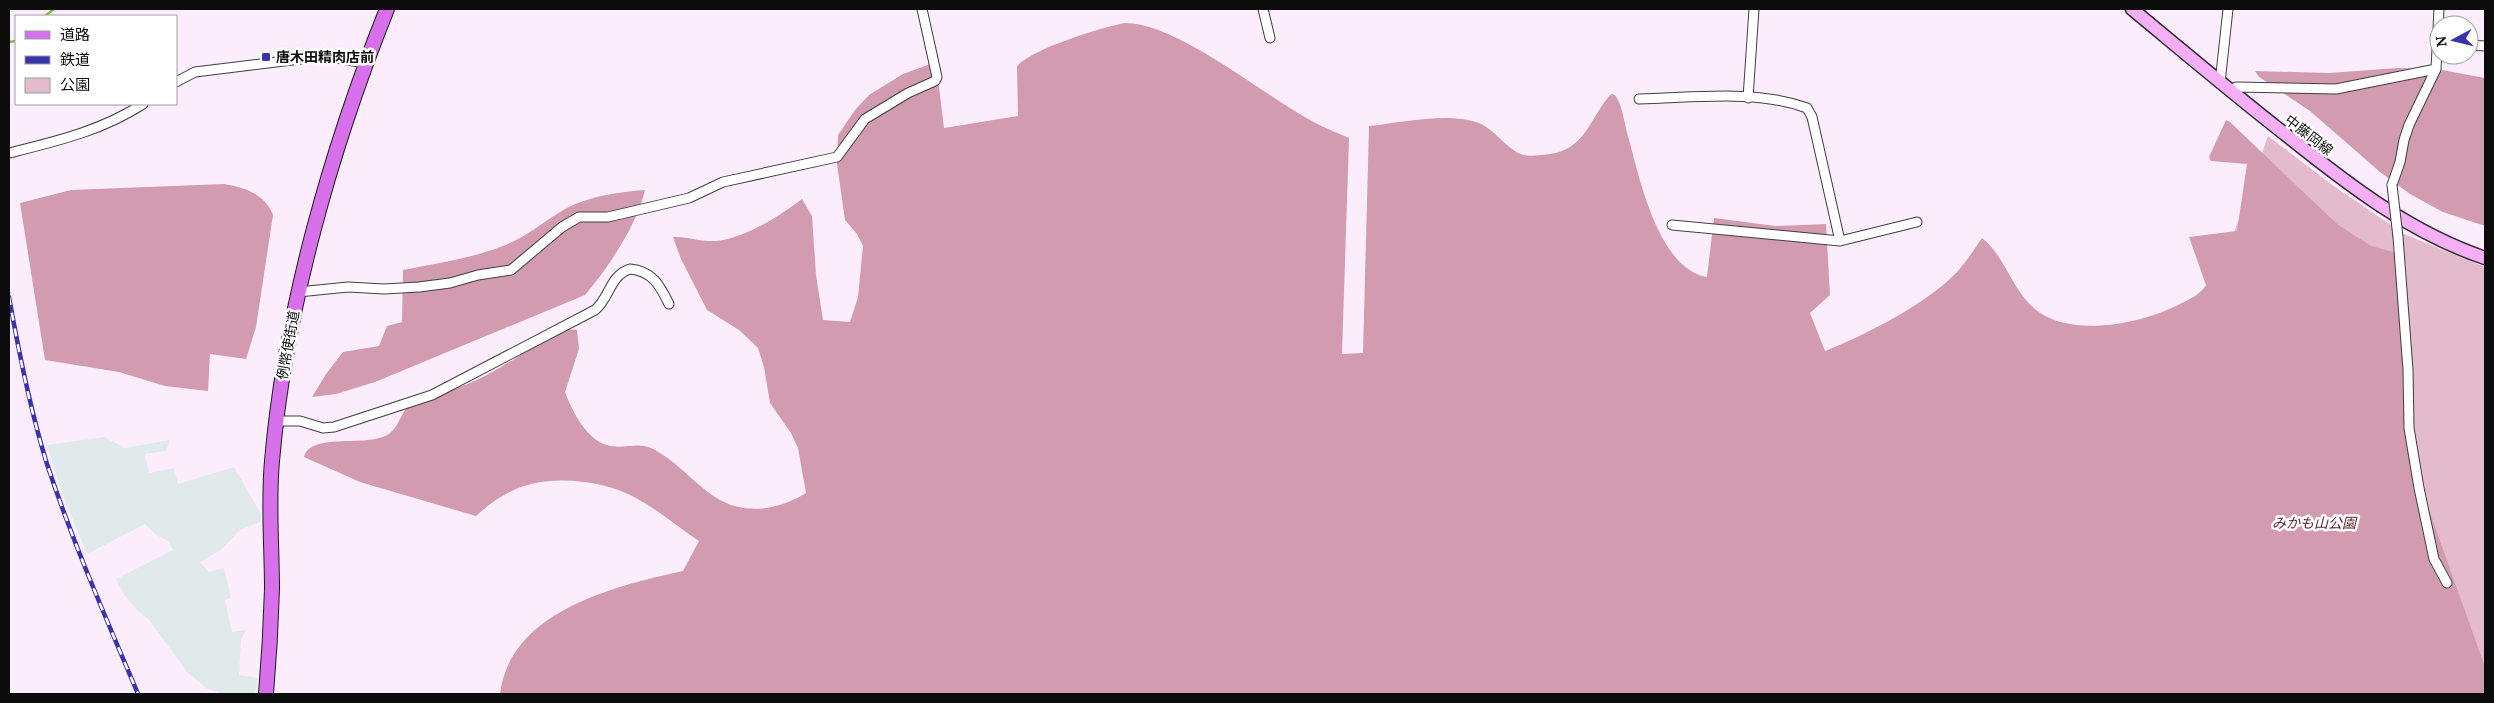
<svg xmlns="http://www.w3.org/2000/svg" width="2494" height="703" viewBox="0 0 2494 703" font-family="Lora,'Noto Sans JP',serif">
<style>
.industrial{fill:#e1eaea}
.green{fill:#e4bbcc}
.forest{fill:#d39baf}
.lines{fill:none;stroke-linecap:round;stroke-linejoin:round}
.stream{stroke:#82bf45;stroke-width:2.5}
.minor-casing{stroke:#3f3f3f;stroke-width:11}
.secondary-casing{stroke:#2e2e2e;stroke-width:15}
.primary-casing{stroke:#1d1d1d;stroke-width:16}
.minor{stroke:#fff;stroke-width:9}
.secondary{stroke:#f6aff7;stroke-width:12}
.primary{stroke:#d970eb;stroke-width:14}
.rail-casing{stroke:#3933ae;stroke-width:4.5}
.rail{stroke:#fff;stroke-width:2.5;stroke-dasharray:8;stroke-linecap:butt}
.minor-bridge-casing{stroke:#3f3f3f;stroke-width:11;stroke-linecap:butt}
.minor-bridge{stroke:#fff;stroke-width:9}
.poi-dot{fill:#3933ae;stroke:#fff;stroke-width:2}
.labels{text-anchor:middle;stroke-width:5;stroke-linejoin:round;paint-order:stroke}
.poi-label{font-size:14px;font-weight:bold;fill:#0c0c0c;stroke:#fff;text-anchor:start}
.street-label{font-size:14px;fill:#0c0c0c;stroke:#fff}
.park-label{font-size:14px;font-style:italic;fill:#5d232a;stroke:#fff}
</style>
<rect width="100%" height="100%" fill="#fcedfd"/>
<path class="industrial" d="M104,437L125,448L170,440L166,451L145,454L149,473L174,468L178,484L234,467L261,514L260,522L240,530L221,550L200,562L209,572L224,568L231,598L225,600L232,632L246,630L241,640L239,675L258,678L255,694H222L206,688L187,672L149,620L137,610L124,594L116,579L173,550L168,541L156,535L145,524L87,554L62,493L47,445Z"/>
<path class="green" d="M2268,136L2331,184L2404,234L2485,267V694H2039L2152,466Z"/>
<path class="forest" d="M1125,23C1177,23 1262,94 1310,120C1322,127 1336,132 1349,138L1342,354L1363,353L1369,126C1398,123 1448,112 1476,122C1492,127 1501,142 1515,151C1523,157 1532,156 1541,155C1584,153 1586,125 1609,96L1612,94L1615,95C1623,106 1624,123 1628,136C1639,176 1658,269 1707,277L1714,218L1775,226L1826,224L1830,295L1810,313L1825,351C1864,336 1928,303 1957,272C1966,262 1974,250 1982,238C2006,257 2012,291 2036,310C2073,339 2145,323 2182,303C2190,299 2201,294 2206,285L2189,237L2237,231L2247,164L2211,161L2209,157L2226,120L2230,122L2337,224L2371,246L2404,255L2414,387V468L2485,667V694H500C510,611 615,586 683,571L699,541C678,527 658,510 636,498C605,481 558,475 524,486C506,492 490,503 476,516L360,482L304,457C311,431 370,449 390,433C400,425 402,409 412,402C428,392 444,391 462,386C480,380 497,369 513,360C531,349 555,326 577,330L579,349L565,392C572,411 588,443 611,446C627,449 639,441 655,450C696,473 712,515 766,508C780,506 795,500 806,493L798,448L791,433L770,403L764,367L758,348L739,330L707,310L681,259L673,237C686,236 701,242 715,241C743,239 780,216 802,199L812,216L816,275L823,320L850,322L858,297L863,246L857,234L845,220L837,164L838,135L855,110L869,95L903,74L936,62L944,128L1018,116L1017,66C1034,48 1100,28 1125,23Z
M2398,68L2442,70L2485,78V226L2443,212L2410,194L2380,172L2310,111L2259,77L2255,71L2329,73Z
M224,184C244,187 265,194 273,215L256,327L246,359L210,354L208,391L165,386L119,372L45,360L20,203L71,190Z
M645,190C637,225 608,268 585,295L375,382L336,394L312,397L326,374L343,352L379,346L387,326L402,322L403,270C439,263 474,258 508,244C529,235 547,219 567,208C590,196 619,192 645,190Z"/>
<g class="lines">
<path class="stream" d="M45,16L54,9
M9,42L16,41"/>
<g class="minor-casing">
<path id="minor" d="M1263,9L1270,38
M2469,45L2485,46
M176,82L195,72L325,56L365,63
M2220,83L2228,9
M2231,91L2236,87L2336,89L2436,69
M1748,98L1754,9
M1639,99C1693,98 1755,89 1807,108L1812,117L1840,241
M9,153C57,141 101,131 143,104
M2392,185L2400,162L2404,140L2409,125L2436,69L2439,9
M1672,225L1840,241L1917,222
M2398,237L2408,370L2409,428L2419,488L2434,559L2447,583
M298,292L348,287L384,289L419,287L450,283L478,275L511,270L562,227L579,217H608L638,210L689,198L723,182L837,157L865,119L908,93L935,81L937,77L922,9
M276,421H300L323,428L334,427L432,395L595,310C610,298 609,276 630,269C653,271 660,286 669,304"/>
</g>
<g class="secondary-casing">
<path id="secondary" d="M2132,9C2184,52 2236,96 2290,138C2350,186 2411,233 2485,258"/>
</g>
<g class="primary-casing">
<path id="primary" d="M266,694C269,659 271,624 272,589C272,546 268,504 272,461C285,310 331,149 387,9"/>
</g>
<use href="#minor" class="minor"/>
<use href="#secondary" class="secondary"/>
<use href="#primary" class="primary"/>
<g class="rail-casing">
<path id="rail" d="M9,297C19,353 30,410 47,464C73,543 106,618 138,694"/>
</g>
<use href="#rail" class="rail"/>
<g class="minor-bridge-casing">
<path id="minor-bridge" d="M2392,185L2398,237"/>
</g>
<use href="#minor-bridge" class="minor-bridge"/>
</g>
<rect class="poi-dot" x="261" y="52" width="10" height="10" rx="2.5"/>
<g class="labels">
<g class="poi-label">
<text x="276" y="62">唐木田精肉店前</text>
</g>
<g class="street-label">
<text transform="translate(2309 135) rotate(38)" y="5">中藤岡線</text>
<text transform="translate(288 345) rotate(-80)" y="5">例幣使街道</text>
</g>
<g class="park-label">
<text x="2314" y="528">みかも山公園</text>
</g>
</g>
<rect width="2494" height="703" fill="none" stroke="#0c0c0c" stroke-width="20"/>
<rect x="15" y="15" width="162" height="90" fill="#ffffff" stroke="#9e9e9e"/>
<rect x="25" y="31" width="25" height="8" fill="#d970eb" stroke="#9e9e9e"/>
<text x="60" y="40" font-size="15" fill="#0c0c0c">道路</text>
<rect x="25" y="56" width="25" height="8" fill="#3933ae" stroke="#9e9e9e"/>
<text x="60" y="65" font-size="15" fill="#0c0c0c">鉄道</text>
<rect x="25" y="78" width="25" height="15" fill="#e4bbcc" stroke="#9e9e9e"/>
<text x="60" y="90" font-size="15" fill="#0c0c0c">公園</text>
<g transform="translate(2454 40) rotate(263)"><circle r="24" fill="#ffffff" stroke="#9e9e9e"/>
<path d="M0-4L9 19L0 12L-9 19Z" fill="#3933ae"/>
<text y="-8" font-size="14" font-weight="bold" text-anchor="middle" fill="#0c0c0c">N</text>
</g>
</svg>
